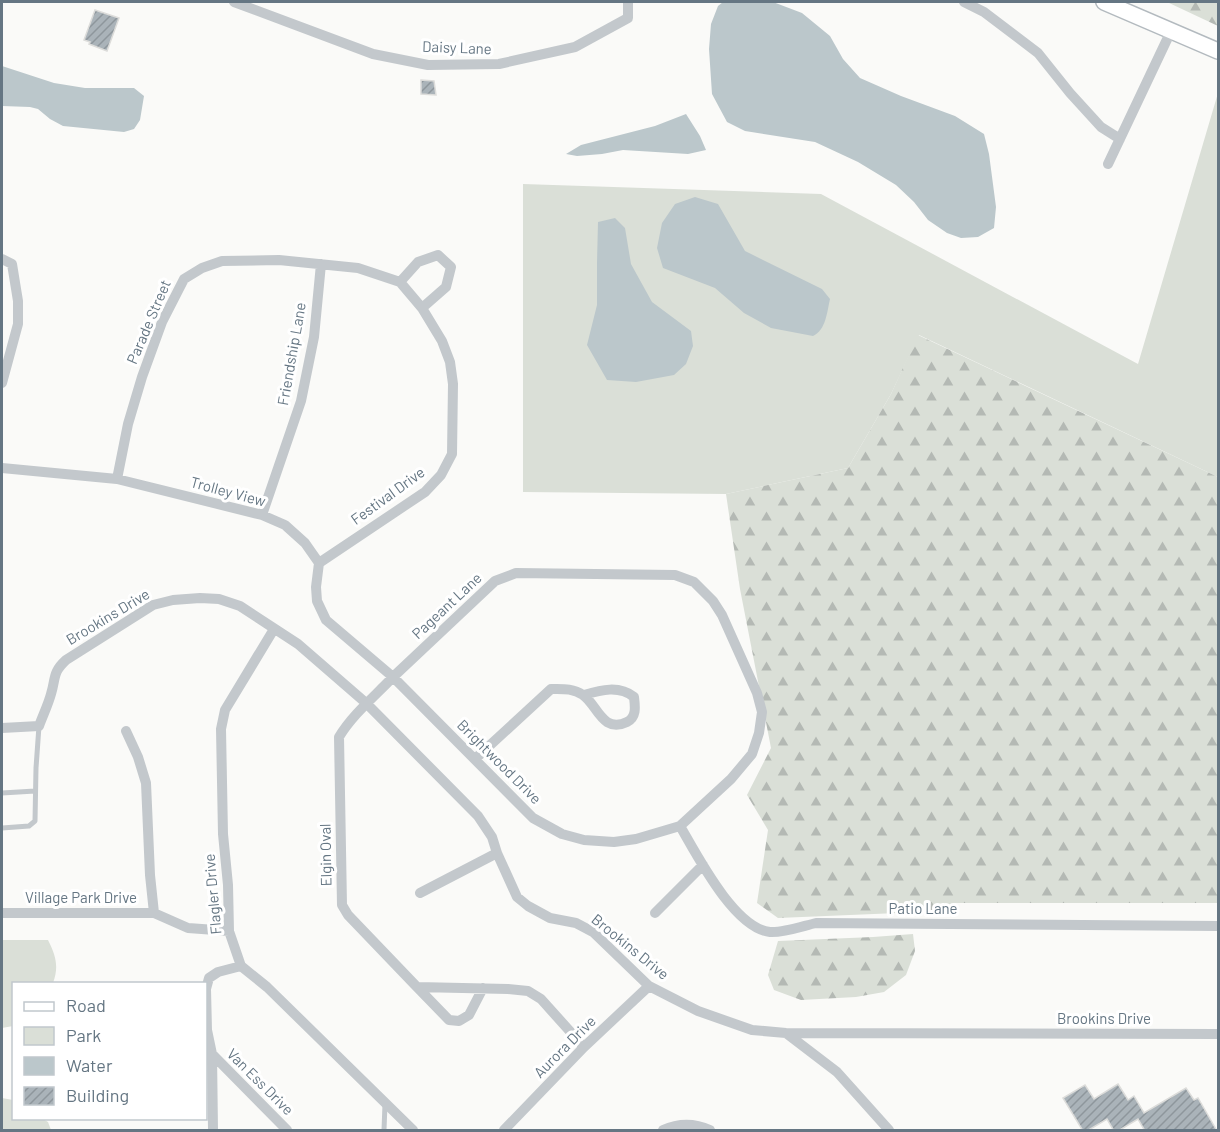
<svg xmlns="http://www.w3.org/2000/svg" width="1220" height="1132" viewBox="0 0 1220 1132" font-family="Barlow,sans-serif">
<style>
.green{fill:#dadfd7}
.forest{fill:url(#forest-firs)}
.water{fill:#bbc7cb}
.building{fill:url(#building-hatch);stroke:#dcdcda;stroke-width:1.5}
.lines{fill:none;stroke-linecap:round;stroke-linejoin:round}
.secondary-casing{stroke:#b3babf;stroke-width:18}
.lane{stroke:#c3c8cc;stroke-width:5}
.street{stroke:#c3c8cc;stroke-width:10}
.secondary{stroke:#fff;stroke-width:15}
.labels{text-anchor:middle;stroke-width:6;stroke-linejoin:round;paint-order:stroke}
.street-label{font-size:15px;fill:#657683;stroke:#fff}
</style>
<defs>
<pattern id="forest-firs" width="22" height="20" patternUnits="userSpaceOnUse" patternTransform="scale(1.5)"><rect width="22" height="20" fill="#dadfd7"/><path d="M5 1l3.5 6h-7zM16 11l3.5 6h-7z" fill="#b4b9b4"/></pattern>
<pattern id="building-hatch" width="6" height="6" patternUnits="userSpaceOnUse" patternTransform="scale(1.5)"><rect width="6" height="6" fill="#aab3b9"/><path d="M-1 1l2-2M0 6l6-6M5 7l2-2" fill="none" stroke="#8e969c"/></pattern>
</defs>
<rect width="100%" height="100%" fill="#fafaf8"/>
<path class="green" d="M1218,93V477L919,335L891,394L848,468L726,494L523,492V184L821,194L1138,364Z
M2,940H48C56,956 59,967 53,983L14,984L13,1026L2,1028Z
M2,1098L13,1100L14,1118L43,1119L48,1122L51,1130H2Z"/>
<path class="forest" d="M1167,2H1218V26Z
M918,335L1218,477V903H955L946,911L778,918L757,903L768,830L747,795L771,748L740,589L726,494L848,468L891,394Z
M913,934L915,951L906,975L884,992L856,997L801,1000L774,990L768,975L778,941L873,937Z"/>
<path class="water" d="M723,2H773L802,13L830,36L843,59L860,78L901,96L955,116L984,134L989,154L996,207L994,228L978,237L961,238L947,233L928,220L914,202L896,185L858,162L815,142L745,131L727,122L712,94L709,49L711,24L718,6Z
M2,66L54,83L85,88H134L144,96L140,120L134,129L124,132L63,126L50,119L38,109L30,107L2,106Z
M686,114L700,136L706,150L688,154L623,150L602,154L577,156L566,154L581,145L655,126Z
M695,197L718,204L745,251L822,289L830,299C827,312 826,330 813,336L771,328L744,313L715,288L663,268L657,248L662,223L675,204Z
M615,218L625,228L631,264L652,302L691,331L693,346L686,364L674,375L636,382L607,380L587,345L597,305V263L598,222Z"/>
<path class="building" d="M95,10L119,18L107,51L89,44L90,42L84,40Z
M421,80L434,81L436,95L421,94Z
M1118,1084L1128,1100L1134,1096L1144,1113L1186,1088L1194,1100L1198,1098L1217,1131H1145L1138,1119L1118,1131H1114L1107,1119L1087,1131H1083L1063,1098L1085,1085L1094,1099Z"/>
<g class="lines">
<g class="secondary-casing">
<path id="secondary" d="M1104,2L1218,51"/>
</g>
<path class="lane" d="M2,793L35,791
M2,828L29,826L35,821L36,768L39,726
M384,1130L385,1104"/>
<path class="street" d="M234,2L373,54L428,65L499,64L575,47L628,18V2
M964,2L984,12L1038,53L1070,93L1101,127L1120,139
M1108,164L1171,31
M2,259L12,264L18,301V324L2,383
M400,282L418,262L438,255L451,267L446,287L422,308
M2,468L117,479L262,515L285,525L305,543L319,563L316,587L317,601L326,620L393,677L533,818L562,834L584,840L614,842L636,839L680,826L731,779L752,754L759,733L762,712L757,693L722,615L713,601L694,582L675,575L516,573L495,581L393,677C374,697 353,714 339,737L342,905L348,915L417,987L508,989L528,991L541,999L584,1047
M117,479L128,424L142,377L162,322L184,279L202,268L222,261L279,260L358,268L400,282L422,308L442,341L450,362L453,384L452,454L441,475L425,492L319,563
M262,515L301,401L314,337L321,264
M274,629L225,710L221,729L223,834L228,885L229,931L241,966L267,987L413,1130
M2,728L39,726C43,715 48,705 51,694C56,678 52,673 66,660L153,605L173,600L200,598L219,599L240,606L298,644L366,703L478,816L492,837L497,853L517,897L528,906L550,918L576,923L593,932L649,986L698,1011L752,1030L786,1033L1218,1034
M126,731L138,757L146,783L150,875L154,913
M475,759L551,689C562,689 573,688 583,695C597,704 602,734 627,722C637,717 635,706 634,697C619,685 601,690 584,695
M680,826C697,855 734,928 770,932C783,933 803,926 816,923L1218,926
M420,893L497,853
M2,913H154L188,928L229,931
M655,913L703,865
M417,987L449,1020L459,1021L469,1015L483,988
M786,1033L837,1072L889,1130
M212,1054L287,1130
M213,1130L212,1054L207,1030L206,989L209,978L218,972L241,966
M504,1130L584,1047L649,986
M663,1130C679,1123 694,1123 710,1130"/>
<use href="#secondary" class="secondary"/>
</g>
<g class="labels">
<g class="street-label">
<text transform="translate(457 48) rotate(2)" y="5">Daisy Lane</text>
<text transform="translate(149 322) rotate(-67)" y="5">Parade Street</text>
<text transform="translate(292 354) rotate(-80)" y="5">Friendship Lane</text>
<text transform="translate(228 492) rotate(15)" y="5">Trolley View</text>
<text transform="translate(388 496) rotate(-36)" y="5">Festival Drive</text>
<text transform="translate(447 606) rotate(-43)" y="5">Pageant Lane</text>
<text transform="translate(108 617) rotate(-31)" y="5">Brookins Drive</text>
<text transform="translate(499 762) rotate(45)" y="5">Brightwood Drive</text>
<text transform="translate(326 855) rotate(-91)" y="5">Elgin Oval</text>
<text transform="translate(213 894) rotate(-95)" y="5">Flagler Drive</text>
<text x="81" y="903">Village Park Drive</text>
<text x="923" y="914">Patio Lane</text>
<text transform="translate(630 947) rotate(39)" y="5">Brookins Drive</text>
<text x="1104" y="1024">Brookins Drive</text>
<text transform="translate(565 1047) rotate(-45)" y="5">Aurora Drive</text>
<text transform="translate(260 1082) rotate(45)" y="5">Van Ess Drive</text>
</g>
</g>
<rect width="1220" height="1132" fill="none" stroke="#657683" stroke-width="6"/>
<rect x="12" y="982" width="195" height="138" fill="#ffffff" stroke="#c1c8cd" stroke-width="1.5"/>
<rect x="24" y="1002" width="30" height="9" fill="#ffffff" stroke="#c1c8cd" stroke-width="1.5"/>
<text x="66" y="1012" font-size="18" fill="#657683">Road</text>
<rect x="24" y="1027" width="30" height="18" fill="#dadfd7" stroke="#c1c8cd" stroke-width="1.5"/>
<text x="66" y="1042" font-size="18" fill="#657683">Park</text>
<rect x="24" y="1057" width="30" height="18" fill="#bbc7cb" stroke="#c1c8cd" stroke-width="1.5"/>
<text x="66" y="1072" font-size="18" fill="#657683">Water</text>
<rect x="24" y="1087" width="30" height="18" fill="url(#building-hatch)" stroke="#c1c8cd" stroke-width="1.5"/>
<text x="66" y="1102" font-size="18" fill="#657683">Building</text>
</svg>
